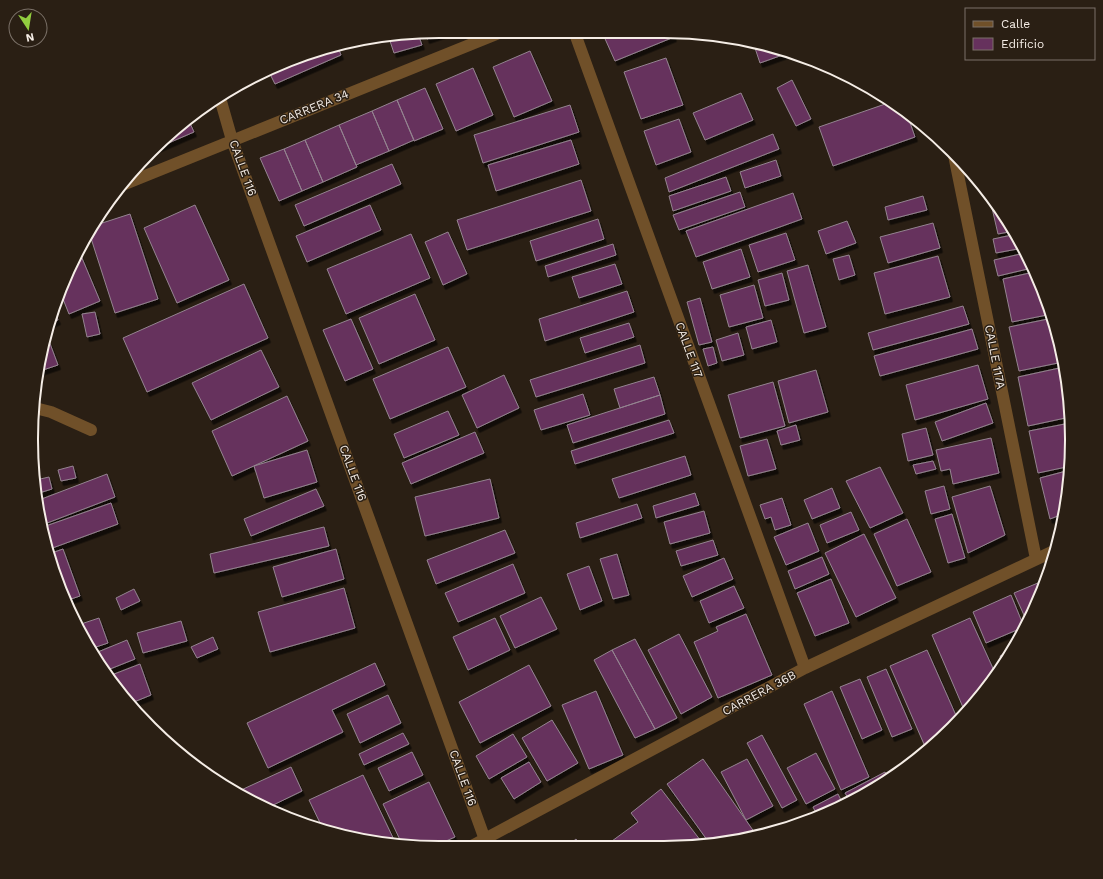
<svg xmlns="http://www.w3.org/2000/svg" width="1103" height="879" viewBox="0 0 1103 879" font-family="'Work Sans',sans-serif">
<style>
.building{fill:#66315d;stroke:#948490;filter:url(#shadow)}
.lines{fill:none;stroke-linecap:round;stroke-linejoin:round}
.lane{stroke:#705029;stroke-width:12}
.street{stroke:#705029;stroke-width:12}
.labels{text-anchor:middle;stroke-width:3;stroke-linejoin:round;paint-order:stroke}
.street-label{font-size:12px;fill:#f5ede6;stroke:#2a1f14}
.rim{fill:none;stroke:#f5ede6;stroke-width:2}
</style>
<defs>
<filter id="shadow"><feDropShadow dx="2.5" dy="4.5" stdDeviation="0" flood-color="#0009"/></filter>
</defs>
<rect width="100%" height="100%" fill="#2a1f14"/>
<path class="building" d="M445,31V33L427,39L425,33Z
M602,32H672L674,37L615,61Z
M418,34L422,45L394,53L389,38Z
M337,45L341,55L275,84L269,72Z
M754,45L787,51L788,53L760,63Z
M530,51L552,101L514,117L493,67Z
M666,58L683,105L641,119L624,72Z
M473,68L493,115L456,131L436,84Z
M792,80L811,119L796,126L777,88Z
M425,88L443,129L414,141L397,100Z
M741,93L753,120L705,140L693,113Z
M397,100L414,140L389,151L372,111Z
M891,102L907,114L915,137L833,166L819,127Z
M570,105L579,132L483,163L474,135Z
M372,111L389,151L356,165L339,125Z
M679,119L691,152L656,165L644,131Z
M189,121L194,132L150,151L151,150Z
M339,125L357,167L323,182L305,140Z
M773,134L779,149L669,192L665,178Z
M305,140L323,182L302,191L284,149Z
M571,140L579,164L496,191L488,165Z
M284,149L302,191L279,201L260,158Z
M776,160L781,176L745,188L740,172Z
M392,164L401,184L304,226L295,205Z
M726,177L731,191L673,211L669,196Z
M581,180L591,211L467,250L457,220Z
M740,192L745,207L679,230L673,215Z
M793,193L802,219L696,257L686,231Z
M989,195H990L1014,231L998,234Z
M923,196L927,210L888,220L885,207Z
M195,205L229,280L177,303L144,228Z
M370,205L381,230L307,262L296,236Z
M130,214L158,299L115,313L89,232L93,226Z
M598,219L604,239L536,261L530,241Z
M847,221L856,243L826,254L818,231Z
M933,223L940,248L888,263L880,237Z
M448,232L467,274L443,285L425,242Z
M786,233L795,260L758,272L749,245Z
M411,234L430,278L346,314L327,269Z
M1017,234L1023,248L996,253L993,239Z
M613,244L616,255L548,277L545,266Z
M741,249L750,277L712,289L703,262Z
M79,251L100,301L69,314L61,294Z
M1025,253L1032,268L998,276L994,260Z
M849,255L855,275L839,280L833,259Z
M938,256L950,297L885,314L874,273Z
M615,264L622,284L579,298L572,277Z
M808,265L826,327L804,333L787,271Z
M1034,272L1052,314L1012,322L1003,279Z
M782,273L789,300L765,306L758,280Z
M244,284L268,338L147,392L123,338Z
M754,285L763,318L729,327L720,295Z
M627,291L634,312L545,341L539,319Z
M415,294L435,340L379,364L359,318Z
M700,298L712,342L699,345L687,302Z
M963,306L969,324L873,350L868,333Z
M54,311L58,320L49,324Z
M95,312L100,334L87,337L82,314Z
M1053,318L1063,362L1019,371L1009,327Z
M351,319L373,369L345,381L323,330Z
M771,320L777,342L752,349L746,327Z
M629,323L634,337L585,353L580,338Z
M972,329L978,349L880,376L874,356Z
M738,333L744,355L722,361L716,340Z
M49,341L58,365L40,371L44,344Z
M640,345L645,363L536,397L530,380Z
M448,347L466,387L390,419L373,379Z
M713,347L717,363L708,366L703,349Z
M261,350L279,387L211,420L192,383Z
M978,365L988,399L915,420L906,385Z
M1064,367L1069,386L1070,417L1028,426L1018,377Z
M816,370L828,412L789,423L778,381Z
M504,375L519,408L477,428L462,395Z
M654,377L660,395L620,408L614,389Z
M773,382L785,426L740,438L728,395Z
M583,394L590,415L541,430L534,410Z
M660,395L665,414L573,443L567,425Z
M287,396L308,441L232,476L212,431Z
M986,403L993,423L942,441L935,422Z
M448,411L459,435L404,458L394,434Z
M669,420L674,433L575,464L571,451Z
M1070,423L1071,466L1038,473L1029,431Z
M796,425L800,440L781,445L777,431Z
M926,428L933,455L908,461L902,434Z
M475,432L484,453L411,484L402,463Z
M991,438L999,473L953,484L950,469L941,471L936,450Z
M767,439L776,469L748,476L740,446Z
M307,450L317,482L264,498L254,466Z
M685,456L691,475L619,498L612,479Z
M933,461L936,469L916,474L913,465Z
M73,466L76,478L61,481L58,470Z
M880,467L903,513L870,528L846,481Z
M1070,470L1063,514L1050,519L1040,478Z
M107,474L115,497L42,525L39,500Z
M49,477L52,489L39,493L36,480Z
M490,479L499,518L425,536L415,497Z
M944,486L950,509L931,514L925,491Z
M990,486L1005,535L968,553L952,497Z
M832,488L840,508L812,519L804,500Z
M316,489L324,506L251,536L244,519Z
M695,493L699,505L656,518L653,506Z
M782,498L791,525L775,530L771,517L765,519L760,505Z
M111,503L118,524L47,550L43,527Z
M637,504L642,518L580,538L576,523Z
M704,511L710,533L670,544L664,522Z
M851,512L859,530L827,543L820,525Z
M952,514L965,558L948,563L935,519Z
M907,519L931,572L897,586L874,534Z
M808,523L819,551L786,565L774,537Z
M324,527L329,546L214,573L210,554Z
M505,530L515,553L436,584L427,560Z
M864,534L896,598L856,617L825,553Z
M713,540L718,555L681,566L676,551Z
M63,549L80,596L68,600L49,554Z
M336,549L344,579L282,597L273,567Z
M617,554L629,595L613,599L600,559Z
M822,557L829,574L795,589L788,571Z
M724,558L733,579L692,597L683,576Z
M513,564L525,593L458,622L445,593Z
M589,566L602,601L580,610L567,574Z
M831,579L849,623L815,636L797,593Z
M1045,580L1030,620L1028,624L1014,593Z
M734,586L744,608L709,623L700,601Z
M344,588L355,628L270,652L258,612Z
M134,589L140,601L121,610L116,598Z
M1011,595L1024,627L986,643L973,612Z
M541,597L557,629L515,648L500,616Z
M746,614L772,675L718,698L694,642L718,631L716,627Z
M99,618L108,643L90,649L78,625Z
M495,618L510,650L468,670L453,637Z
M970,618L996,675L987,688L965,712L932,635Z
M181,621L187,641L143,653L137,633Z
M679,634L712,697L681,714L648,650Z
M213,637L218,649L197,658L191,647Z
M635,639L677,718L655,729L612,650Z
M127,640L135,659L105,671L93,654Z
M612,650L655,729L635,738L594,660Z
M927,650L958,720L927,751L890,666Z
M1011,651L1003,663L1000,656Z
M375,663L385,685L332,710L343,732L268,768L247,723Z
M140,664L151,695L129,704L109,676Z
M529,665L551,706L480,743L459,702Z
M886,669L912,729L892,737L867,677Z
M860,679L882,730L862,739L840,687Z
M596,691L623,755L589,769L562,705Z
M832,691L869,777L841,790L804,704Z
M388,695L401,723L360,743L347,714Z
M552,720L578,763L547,781L522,738Z
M403,733L409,744L364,765L359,754Z
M513,734L527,757L489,779L476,756Z
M762,735L797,800L782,808L747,743Z
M412,752L423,775L389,791L378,768Z
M816,753L835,789L806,804L787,768Z
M703,759L757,836L710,844L667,784Z
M747,759L773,806L746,820L721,772Z
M529,762L541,782L514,799L501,778Z
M291,767L302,791L267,808L241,794L239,791Z
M885,772L889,778L868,793L850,801L845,793Z
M363,775L396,844L360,840L323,829L309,800Z
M429,782L455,837L446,841L448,847L446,848L402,844L383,804Z
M661,789L704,845L690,847H617L612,841L638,822L631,813Z
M838,794L843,804L817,815L813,807Z
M576,839L582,847L565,848Z"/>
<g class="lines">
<path class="lane" d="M35,408L51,412L91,430"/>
<path class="street" d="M574,31L805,668
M220,98L232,140L488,848
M954,155L1036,559
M125,184L504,31
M468,848L805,668L1056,550"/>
</g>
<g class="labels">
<g class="street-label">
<text transform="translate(314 107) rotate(-22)" y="4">CARRERA 34</text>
<text transform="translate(243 168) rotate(70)" y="4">CALLE 116</text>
<text transform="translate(689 350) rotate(70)" y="4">CALLE 117</text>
<text transform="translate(995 357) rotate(79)" y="4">CALLE 117A</text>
<text transform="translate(353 473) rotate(70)" y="4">CALLE 116</text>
<text transform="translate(759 693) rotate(-28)" y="4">CARRERA 36B</text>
<text transform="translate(463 778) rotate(70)" y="4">CALLE 116</text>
</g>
</g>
<path d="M0 0H1103V879H0ZM439 38H664A401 401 0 0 1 1065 439V440A401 401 0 0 1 664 841H439A401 401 0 0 1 38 440V439A401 401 0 0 1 439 38Z" fill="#2a1f14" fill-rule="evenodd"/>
<path class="rim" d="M439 38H664A401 401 0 0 1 1065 439V440A401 401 0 0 1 664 841H439A401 401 0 0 1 38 440V439A401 401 0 0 1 439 38Z"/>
<rect x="965" y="8" width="130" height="52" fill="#2a1f14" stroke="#7b7168"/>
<rect x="973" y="21" width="20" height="6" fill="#705029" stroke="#7b7168"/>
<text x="1001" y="28" font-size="12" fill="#f5ede6">Calle</text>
<rect x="973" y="38" width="20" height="12" fill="#66315d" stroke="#7b7168"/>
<text x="1001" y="48" font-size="12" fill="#f5ede6">Edificio</text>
<g transform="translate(28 28) rotate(168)"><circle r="19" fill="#2a1f14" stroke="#7b7168"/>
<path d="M0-3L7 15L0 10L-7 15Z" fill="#92cd3f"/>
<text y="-6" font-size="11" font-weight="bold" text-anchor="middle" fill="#f5ede6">N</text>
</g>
</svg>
